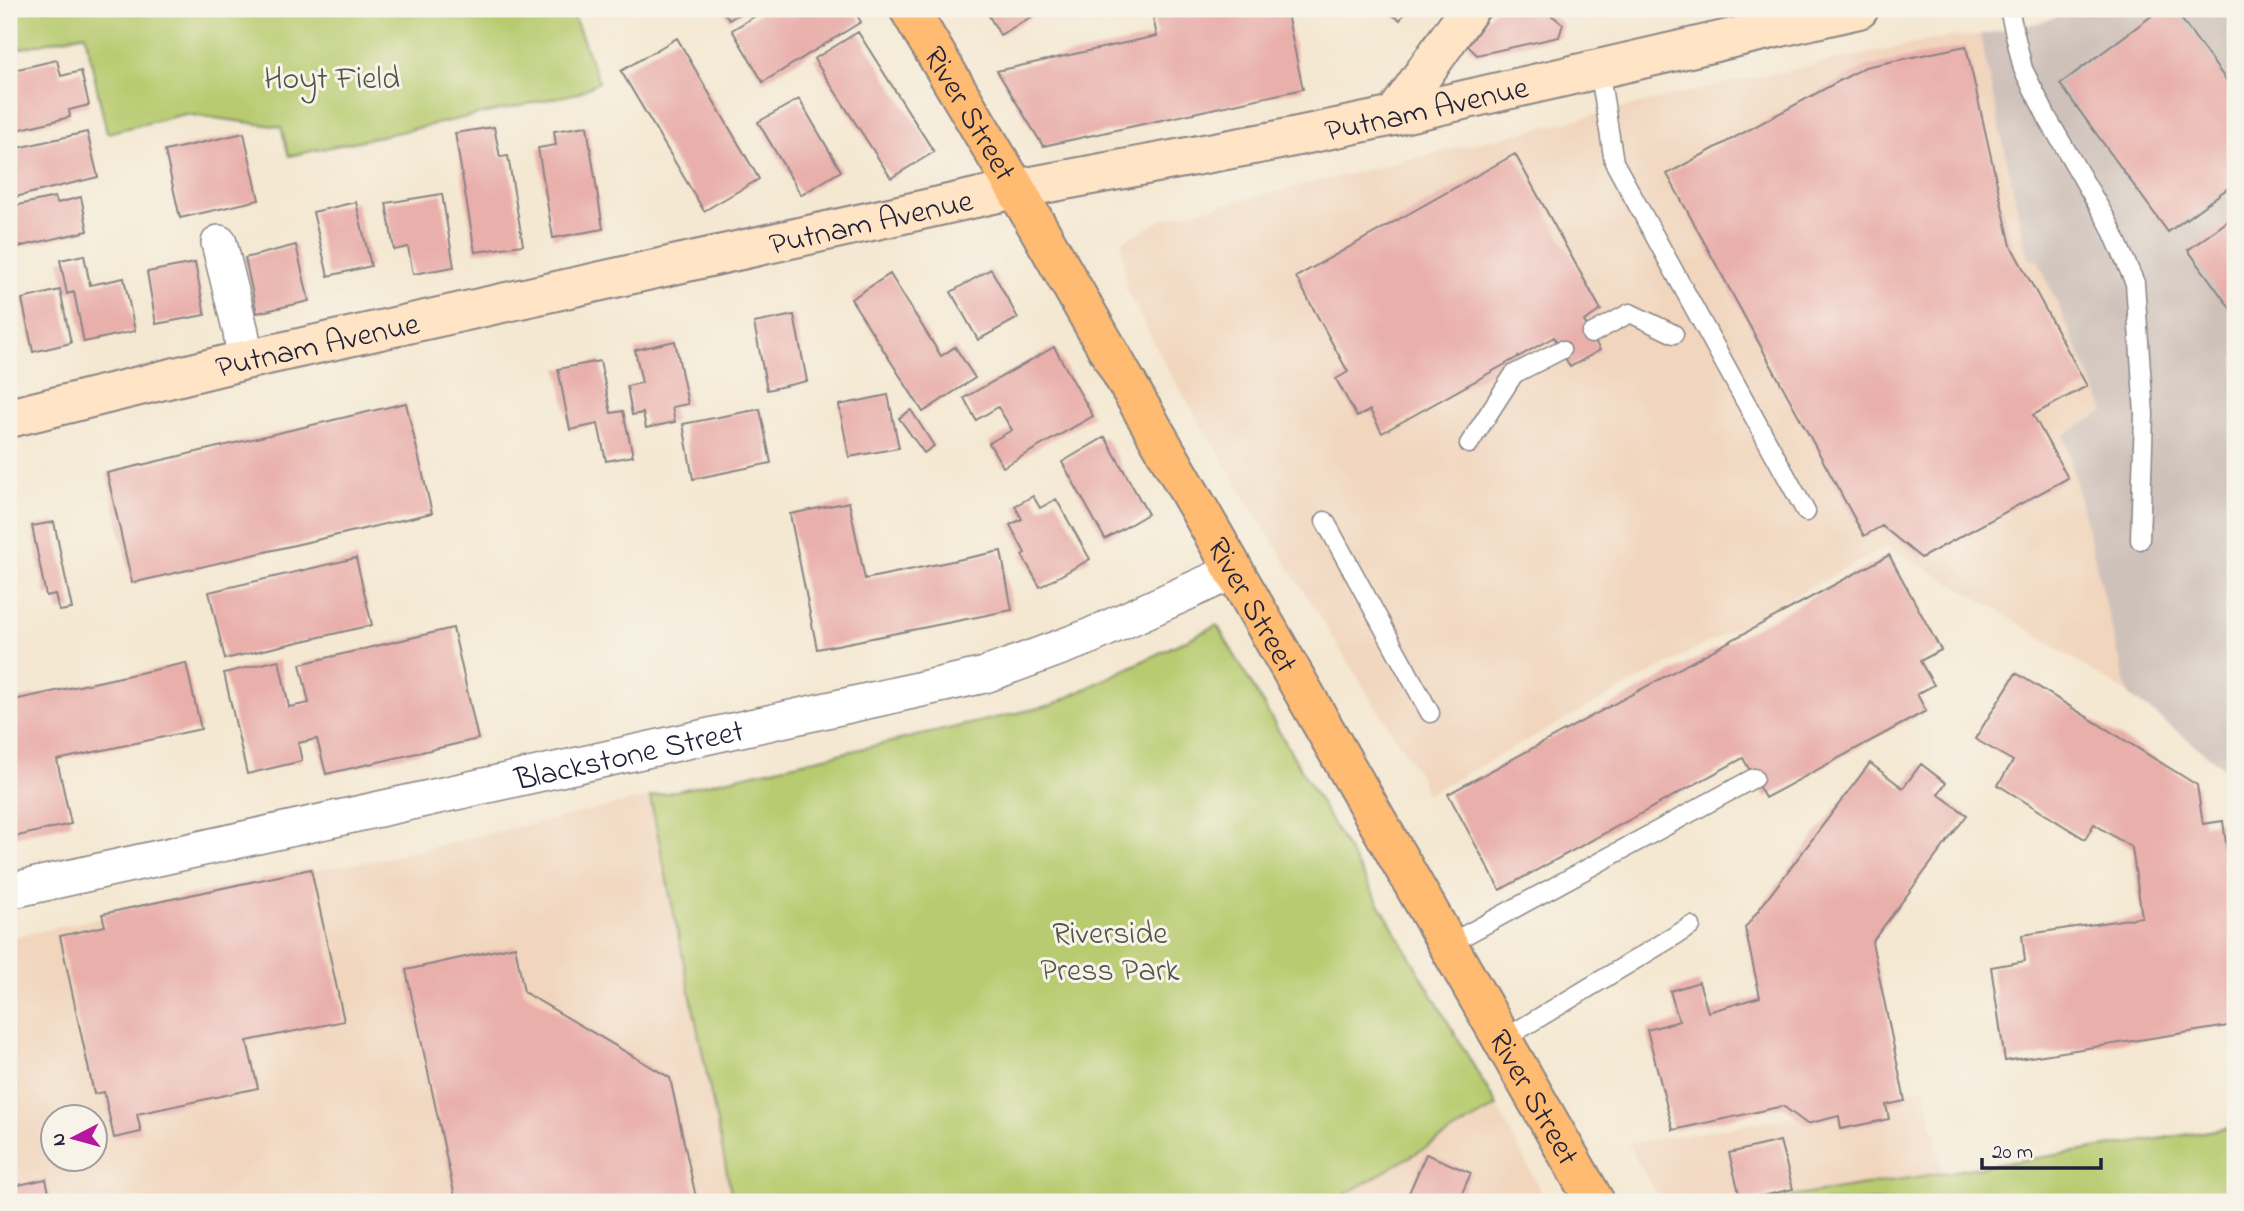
<svg xmlns="http://www.w3.org/2000/svg" width="2244" height="1211" viewBox="0 0 2244 1211" font-family="'Indie Flower',sans-serif">
<style>
.built{fill:#f1d5bd;fill-rule:evenodd}
.industrial{fill:#cec1ba}
.green{fill:#b8cb6f;stroke:#6d7655;stroke-width:2}
.building{fill:#e9afab}
.lines{fill:none;stroke-linecap:round;stroke-linejoin:round}
.lane-casing{stroke:#8b8586;stroke-width:21}
.street-casing{stroke:#8b8586;stroke-width:38}
.secondary-casing{stroke:#8b8586;stroke-width:42}
.primary-casing{stroke:#8b8586;stroke-width:42}
.lane{stroke:#fff;stroke-width:18}
.street{stroke:#fff;stroke-width:35}
.secondary{stroke:#ffe4c6;stroke-width:38}
.primary{stroke:#febb71;stroke-width:38}
.labels{text-anchor:middle;stroke-width:6;stroke-linejoin:round;paint-order:stroke}
.park-label{font-size:32px;fill:#4f554b;stroke:#f7f3e8}
.street-label{font-size:32px;fill:#22223b;stroke:#f7f3e8}
</style>
<rect width="100%" height="100%" fill="#f7f3e8"/>
<filter id="ink" filterUnits="userSpaceOnUse"><feTurbulence type="fractalNoise" baseFrequency=".0143" numOctaves="2"/><feDisplacementMap in="SourceGraphic" scale="14" xChannelSelector="R" yChannelSelector="G"/><feConvolveMatrix kernelMatrix="1 2 1 2 8 2 1 2 1" color-interpolation-filters="sRGB"/></filter>
<filter id="wash" filterUnits="userSpaceOnUse"><feTurbulence type="fractalNoise" baseFrequency=".00686" numOctaves="4" result="noise"/><feDisplacementMap in="SourceGraphic" scale="28" xChannelSelector="R" yChannelSelector="G"/><feGaussianBlur stdDeviation="1.57" result="paint"/><feColorMatrix in="noise" values="0 0 0 0 0 0 0 0 0 0 0 0 0 0 0 0 0 1.4 0 .05"/><feComposite in="paint" operator="in"/></filter>
<g filter="url(#wash)">
<rect width="100%" height="100%" fill="#f4e8d2"/>
<path class="built" d="M1980,35L2028,259L2038,261L2105,411L2064,435L2128,694L1993,607L1887,546L1426,795L1421,778L1254,512L1167,368L1126,288L1122,242L1163,219L1710,87L1944,38Z
M650,797L733,1202H9V938L317,870L376,860ZM52,1116H94V1158H52Z
M1925,1087L1947,1193L1892,1202H1661L1628,1144L1790,1117Z
M1497,1106L1546,1202H1332Z"/>
<path class="industrial" d="M2074,9H2235V776L2128,694L2064,435L2105,411L2038,261L2028,259L1980,35L2046,21Z"/>
<path class="green" d="M9,9H571L599,82L578,93L289,156L281,127L185,114L107,133L85,34L9,51Z
M1217,625L1497,1106L1332,1202H733L650,797L1052,705Z
M2235,1127V1202H1757Z"/>
<g id="blocks">
<path class="building" d="M722,9H747L729,20Z
M767,9H853L861,22L763,82L732,30Z
M985,9H1045L1000,35Z
M1172,9H1286L1303,89L1043,146L997,71L1157,36L1152,13Z
M1384,9H1407L1400,20Z
M1494,9H1543L1563,24L1559,37L1477,55L1468,46Z
M2161,9H2174L2235,92V183L2168,232L2060,84Z
M858,32L934,152L891,178L814,59Z
M677,38L759,179L704,211L621,71Z
M1966,46L2011,246L2087,386L2033,415L2068,478L1921,558L1882,526L1864,536L1667,174L1865,67Z
M57,60L61,76L81,71L89,105L69,110L70,117L9,132V71Z
M799,99L841,171L801,195L758,122Z
M587,126L603,229L553,238L538,148L556,145L554,131Z
M494,127L500,157L508,156L523,245L475,252L455,133Z
M87,132L98,177L11,198L9,188V150Z
M244,133L259,200L180,218L165,151Z
M1515,154L1601,310L1584,321L1600,350L1570,367L1554,337L1382,433L1370,410L1357,417L1336,379L1348,372L1296,277Z
M442,194L454,267L413,274L408,247L394,250L386,203Z
M55,197L57,203L81,197L88,231L9,249V207Z
M356,202L371,266L328,276L313,212Z
M2235,216V315L2188,250Z
M296,245L309,301L257,313L245,258Z
M84,255L90,285L124,278L135,331L84,342L74,292L67,294L60,260Z
M195,263L205,315L156,324L147,272Z
M991,269L1018,318L978,340L951,292Z
M890,274L941,356L955,347L975,378L923,412L851,299Z
M60,290L71,343L33,352L22,299Z
M794,315L807,381L767,390L754,323Z
M675,341L688,404L672,407L675,422L646,428L643,413L632,415L627,386L642,383L635,350Z
M1054,347L1093,416L1003,467L989,443L1012,430L998,407L976,420L964,398Z
M600,361L611,413L623,411L633,456L606,461L598,424L570,430L558,369Z
M888,395L899,448L849,457L839,405Z
M406,403L432,513L132,583L107,473Z
M760,409L771,463L693,479L683,424Z
M911,410L934,446L924,453L899,418Z
M1105,437L1148,514L1105,539L1062,462Z
M1033,496L1040,508L1056,499L1090,559L1040,587L1022,555L1025,553L1010,525L1022,519L1015,506Z
M849,502L865,579L1001,551L1012,610L817,649L790,514Z
M54,522L72,609L59,611L55,594L46,596L32,526Z
M1889,555L1941,650L1920,661L1934,685L1917,694L1926,711L1765,798L1743,758L1500,890L1448,794Z
M356,558L372,625L225,659L209,592Z
M453,628L478,739L326,774L317,739L298,743L302,761L247,774L224,673L279,660L289,707L309,703L300,664Z
M186,663L201,729L57,760L71,824L9,838V701Z
M2016,673L2197,785L2203,824L2223,821L2229,865L2235,864V1025L2005,1061L1991,967L2025,961L2022,935L2142,917L2132,848L2094,824L2085,839L1998,785L2013,761L1975,739Z
M1870,763L1903,788L1921,764L1946,783L1938,794L1967,815L1872,942L1905,1101L1886,1105L1889,1119L1841,1129L1839,1116L1807,1124L1783,1106L1673,1130L1647,1030L1679,1021L1670,991L1699,982L1708,1012L1760,997L1745,928Z
M311,869L344,1021L247,1041L258,1088L137,1114L141,1132L114,1138L104,1092L94,1094L60,936L105,926L102,914Z
M515,946L524,992L670,1078L697,1202H456L406,970Z
M1780,1141L1793,1189L1741,1201L1729,1153Z
M1426,1154L1471,1173L1458,1202H1405Z
M46,1179L51,1202H9V1187Z"/>
</g>
</g>
<g filter="url(#ink)">
<use href="#blocks" fill-opacity="0" stroke="#8b8586" stroke-width="2"/>
<g class="lines">
<g class="lane-casing">
<path id="lane" d="M2009,9L2023,69L2048,119L2109,224L2135,283L2144,414L2140,540
M1599,68L1614,162L1806,512
M1591,334L1630,313L1674,334
M1469,444L1514,374L1561,350
M1325,521L1430,713
M1447,945L1754,778
M1502,1040L1691,926"/>
</g>
<g class="street-casing">
<g id="street">
<path d="M219,243L241,332L245,360"/>
<path id="s1" d="M9,891L985,675L1086,638L1234,571"/>
</g>
</g>
<g class="secondary-casing">
<g id="secondary">
<path d="M1394,116L1469,9"/>
<path id="s2" d="M9,418L245,360L1016,189L1269,142L1394,116L1859,9"/>
</g>
</g>
<g class="primary-casing">
<g id="primary">
<path id="s3" d="M909,9L1016,189L1595,1202"/>
</g>
</g>
<use href="#lane" class="lane"/>
<use href="#street" class="street"/>
<use href="#secondary" class="secondary"/>
<use href="#primary" class="primary"/>
</g>
</g>
<g class="labels">
<g class="park-label">
<text x="332" y="88">Hoyt Field</text>
<text x="1110" y="943">Riverside<tspan x="1110" dy="37">Press Park</tspan></text>
</g>
<g class="street-label">
<text dy="11" stroke="none"><textPath href="#s2" startOffset="1451">Putnam Avenue</textPath></text>
<text dy="11" stroke="none"><textPath href="#s3" startOffset="121">River Street</textPath></text>
<text dy="11" stroke="none"><textPath href="#s2" startOffset="884">Putnam Avenue</textPath></text>
<text dy="11" stroke="none"><textPath href="#s2" startOffset="317">Putnam Avenue</textPath></text>
<text dy="11" stroke="none"><textPath href="#s3" startOffset="688">River Street</textPath></text>
<text dy="11" stroke="none"><textPath href="#s1" startOffset="635">Blackstone Street</textPath></text>
<text dy="11" stroke="none"><textPath href="#s3" startOffset="1255">River Street</textPath></text>
</g>
</g>
<rect width="2244" height="1211" fill="none" stroke="#f7f3e8" stroke-width="35"/>
<g transform="translate(74 1138) rotate(264)"><circle r="33" fill="#f7f3e8" stroke="#a29fa3" stroke-width="2"/>
<path d="M0-5L12 26L0 18L-12 26Z" fill="#b5179e"/>
<text y="-10" font-size="19" font-weight="bold" text-anchor="middle" fill="#22223b">N</text>
</g>
<path d="M1982 1158v10h119v-10" fill="none" stroke="#22223b" stroke-width="3.5"/>
<text x="1992" y="1158" font-size="21" fill="#22223b" stroke="#f7f3e8" stroke-width="5" paint-order="stroke">20 m</text>
</svg>
